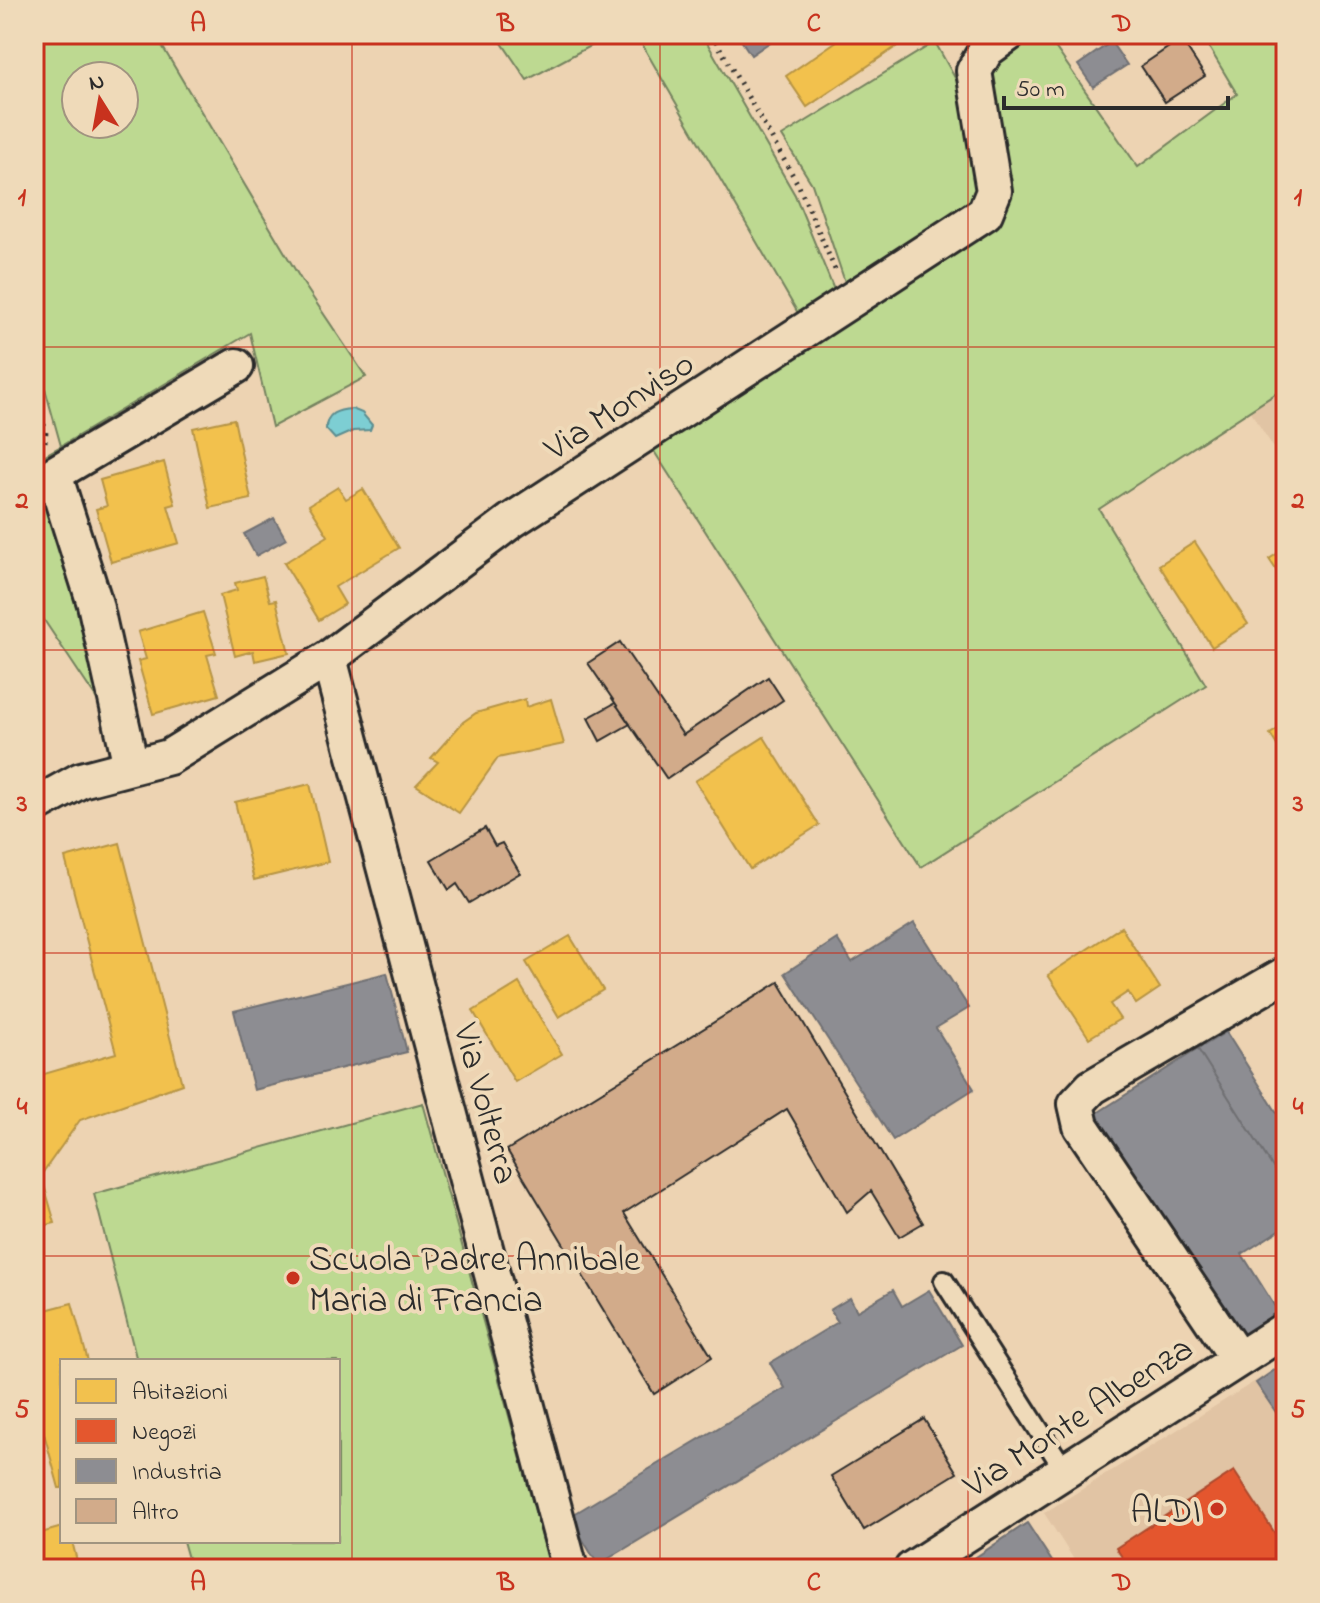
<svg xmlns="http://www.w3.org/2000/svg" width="1320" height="1603" viewBox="0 0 1320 1603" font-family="'Indie Flower',sans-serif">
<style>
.built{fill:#e1c4a4}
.green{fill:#bdd991;stroke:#74825e;stroke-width:2;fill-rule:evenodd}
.water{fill:#7dced3;stroke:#5c8d90;stroke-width:2}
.homes{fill:#f2c14e;stroke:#b69444;stroke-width:2}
.shops{fill:#e4572e;stroke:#ac4a2d;stroke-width:2}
.industry{fill:#8d8d92;stroke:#707073;stroke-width:2}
.building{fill:#d2ab8a;stroke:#2b2b2b;stroke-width:2}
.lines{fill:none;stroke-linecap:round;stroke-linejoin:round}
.lane-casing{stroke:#2b2b2b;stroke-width:24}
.street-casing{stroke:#2b2b2b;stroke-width:40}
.path{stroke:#2b2b2b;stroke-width:5;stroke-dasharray:2 6;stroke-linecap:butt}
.lane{stroke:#efdab9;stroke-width:18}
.street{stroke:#efdab9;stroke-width:34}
.grid{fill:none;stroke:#c8321e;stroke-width:2;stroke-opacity:0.55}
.poi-dot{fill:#c8321e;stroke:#efdab9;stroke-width:3}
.labels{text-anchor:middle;stroke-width:8;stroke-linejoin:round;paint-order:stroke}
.street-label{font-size:36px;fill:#2b2b2b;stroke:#efdab9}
.poi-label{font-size:36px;fill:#2b2b2b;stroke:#efdab9;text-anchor:start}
.neatline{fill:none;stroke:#c8321e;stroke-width:3}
.grid-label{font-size:26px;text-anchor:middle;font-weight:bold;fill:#c8321e}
</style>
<rect width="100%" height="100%" fill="#edd3b2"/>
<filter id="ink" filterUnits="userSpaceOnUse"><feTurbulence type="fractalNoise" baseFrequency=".0125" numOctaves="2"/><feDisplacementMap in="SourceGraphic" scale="16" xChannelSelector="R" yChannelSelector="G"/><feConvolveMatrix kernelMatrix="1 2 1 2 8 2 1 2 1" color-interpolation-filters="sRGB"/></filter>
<g filter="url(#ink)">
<path class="built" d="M1286,387V467L1250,411Z
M1286,1362V1569H1080L1044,1513Z"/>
<path class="green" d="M34,34H155L303,283L366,377L272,427L250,333L61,446L106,713L34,605V461L61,446L34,349ZM76,76H124V124H76Z
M496,34H612L527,80Z
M636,34H702L795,195L837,297L802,320Z
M1024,34H1046L1138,167L1237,94L1201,34H1286V387L1099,509L1206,685L921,867L650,445L992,221L985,71Z
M935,42L964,94L980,187L971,204L848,291L812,184L782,136Z
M423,1103L551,1569H191L183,1541H338V1361H137L94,1194Z"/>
<path class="water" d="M352,409L362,413L372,425L370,430L353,431L335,439L326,429C326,413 337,410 352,409Z"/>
<path class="homes" d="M847,34H915L807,107L786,76Z
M234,419L251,499L210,508L193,428Z
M164,462L175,504L168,506L179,543L111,562L96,509L107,506L100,480Z
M338,487L346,499L363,489L399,548L335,587L345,604L319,620L284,563L328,536L309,505Z
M1195,542L1248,624L1212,647L1159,565Z
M1286,548V585L1269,559Z
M263,576L270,601L276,600L289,653L255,661L253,651L235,656L220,595L237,590L235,583Z
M203,612L216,653L207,655L219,695L153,714L138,661L146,659L138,632Z
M525,699L526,707L551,699L564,744L498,758L459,813L416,785L438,762L431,758L463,722L476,713Z
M1286,724V760L1270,734Z
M764,737L819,825L750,869L695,781Z
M310,784L328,862L254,880L235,802Z
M120,843L182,1084L80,1120L41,1175L55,1223L34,1228V1091L44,1074L116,1053L65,858Z
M1121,927L1160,988L1136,1004L1128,992L1110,1004L1120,1019L1089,1038L1048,975Z
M570,936L603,990L559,1017L526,962Z
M519,983L562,1054L515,1082L473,1011Z
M72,1303L88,1361H62V1488H59L34,1397V1313Z
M62,1527V1541H72L79,1569H34V1535Z"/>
<path class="shops" d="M1234,1471L1286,1550V1569H1130L1116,1548Z"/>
<path class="industry" d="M737,34H782L751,55Z
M1111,42L1127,65L1093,87L1078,65Z
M274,518L286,539L256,556L244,534Z
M914,923L969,1008L936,1028L974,1089L893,1140L785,973L837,939L852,962Z
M387,973L407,1052L254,1090L234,1011Z
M1226,1032L1286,1127V1188L1198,1049Z
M1198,1049L1286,1188V1226L1242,1254L1279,1313L1237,1340L1094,1115Z
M893,1290L902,1306L929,1290L962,1345L598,1565L569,1517L785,1388L770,1363L838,1322L830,1310L850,1298L857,1311Z
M1286,1362V1427L1256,1383Z
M1027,1523L1057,1569H958Z"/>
<path class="building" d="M1181,39L1205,76L1165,102L1141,66Z
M620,642L683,735L768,677L783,700L667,779L588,663Z
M615,703L630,724L600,741L588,718Z
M485,828L495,846L502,843L520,873L469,903L457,884L449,890L431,860Z
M779,982L923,1223L899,1237L871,1191L847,1212L787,1109L624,1213L712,1357L654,1394L507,1150Z
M924,1419L957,1473L864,1530L831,1476Z"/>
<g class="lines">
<g class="lane-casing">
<path id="lane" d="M944,1281L1065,1471"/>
</g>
<g class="street-casing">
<path id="street" d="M329,658L570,1569
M131,766L95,604L54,474L236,366
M34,806L81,780L169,757L329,658L511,521L985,213L994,191L974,71L986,50L1008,34
M1238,1359L1081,1126L1076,1104L1092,1087L1286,974
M912,1569L1286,1329"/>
</g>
<path class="path" d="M712,34L799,186L837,274
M34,394L46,431L45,442"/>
<use href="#lane" class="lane"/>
<use href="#street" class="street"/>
</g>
</g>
<path class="grid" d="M352,34V1569M660,34V1569M968,34V1569M34,347H1286M34,650H1286M34,953H1286M34,1256H1286"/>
<g class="poi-dot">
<circle cx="293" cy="1278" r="8"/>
<circle cx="1217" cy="1509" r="8"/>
</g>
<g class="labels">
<g class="street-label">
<text transform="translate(618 404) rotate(-33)" y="13">Via Monviso</text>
<text transform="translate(488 1103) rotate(75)" y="13">Via Volterra</text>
<text transform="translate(1077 1415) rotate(-33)" y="13">Via Monte Albenza</text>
</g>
<g class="poi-label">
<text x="309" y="1270">Scuola Padre Annibale<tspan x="309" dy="41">Maria di Francia</tspan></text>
<text x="1201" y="1522" text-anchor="end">ALDI</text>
</g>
</g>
<rect width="1320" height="1603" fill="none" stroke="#efdab9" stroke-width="88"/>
<rect x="60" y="1359" width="280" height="184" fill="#efdab9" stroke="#a19480" stroke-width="2"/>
<rect x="76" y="1379" width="40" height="24" fill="#f2c14e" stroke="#a19480" stroke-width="2"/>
<text x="132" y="1399" font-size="24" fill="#2b2b2b">Abitazioni</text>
<rect x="76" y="1419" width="40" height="24" fill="#e4572e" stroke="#a19480" stroke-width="2"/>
<text x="132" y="1439" font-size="24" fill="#2b2b2b">Negozi</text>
<rect x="76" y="1459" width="40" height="24" fill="#8d8d92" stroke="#a19480" stroke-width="2"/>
<text x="132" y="1479" font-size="24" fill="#2b2b2b">Industria</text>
<rect x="76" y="1499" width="40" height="24" fill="#d2ab8a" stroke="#a19480" stroke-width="2"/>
<text x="132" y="1519" font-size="24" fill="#2b2b2b">Altro</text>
<g transform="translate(100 100) rotate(349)"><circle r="38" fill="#efdab9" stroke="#a19480" stroke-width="2"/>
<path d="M0-6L14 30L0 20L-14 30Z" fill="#c8321e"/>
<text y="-12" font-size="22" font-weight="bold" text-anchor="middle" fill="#2b2b2b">N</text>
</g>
<path d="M1004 96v12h224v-12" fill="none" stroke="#2b2b2b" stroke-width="4"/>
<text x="1016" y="96" font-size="24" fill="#2b2b2b" stroke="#efdab9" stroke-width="6" paint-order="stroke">50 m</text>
<rect x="44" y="44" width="1232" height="1515" class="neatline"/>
<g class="grid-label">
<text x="198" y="31">A</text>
<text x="506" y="31">B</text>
<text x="814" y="31">C</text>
<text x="1122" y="31">D</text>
<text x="22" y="205">1</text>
<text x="1298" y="205">1</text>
<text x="22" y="508">2</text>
<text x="1298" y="508">2</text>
<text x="22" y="811">3</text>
<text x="1298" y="811">3</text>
<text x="22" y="1114">4</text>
<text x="1298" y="1114">4</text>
<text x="22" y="1417">5</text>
<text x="1298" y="1417">5</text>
<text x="198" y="1590">A</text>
<text x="506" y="1590">B</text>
<text x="814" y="1590">C</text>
<text x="1122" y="1590">D</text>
</g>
</svg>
